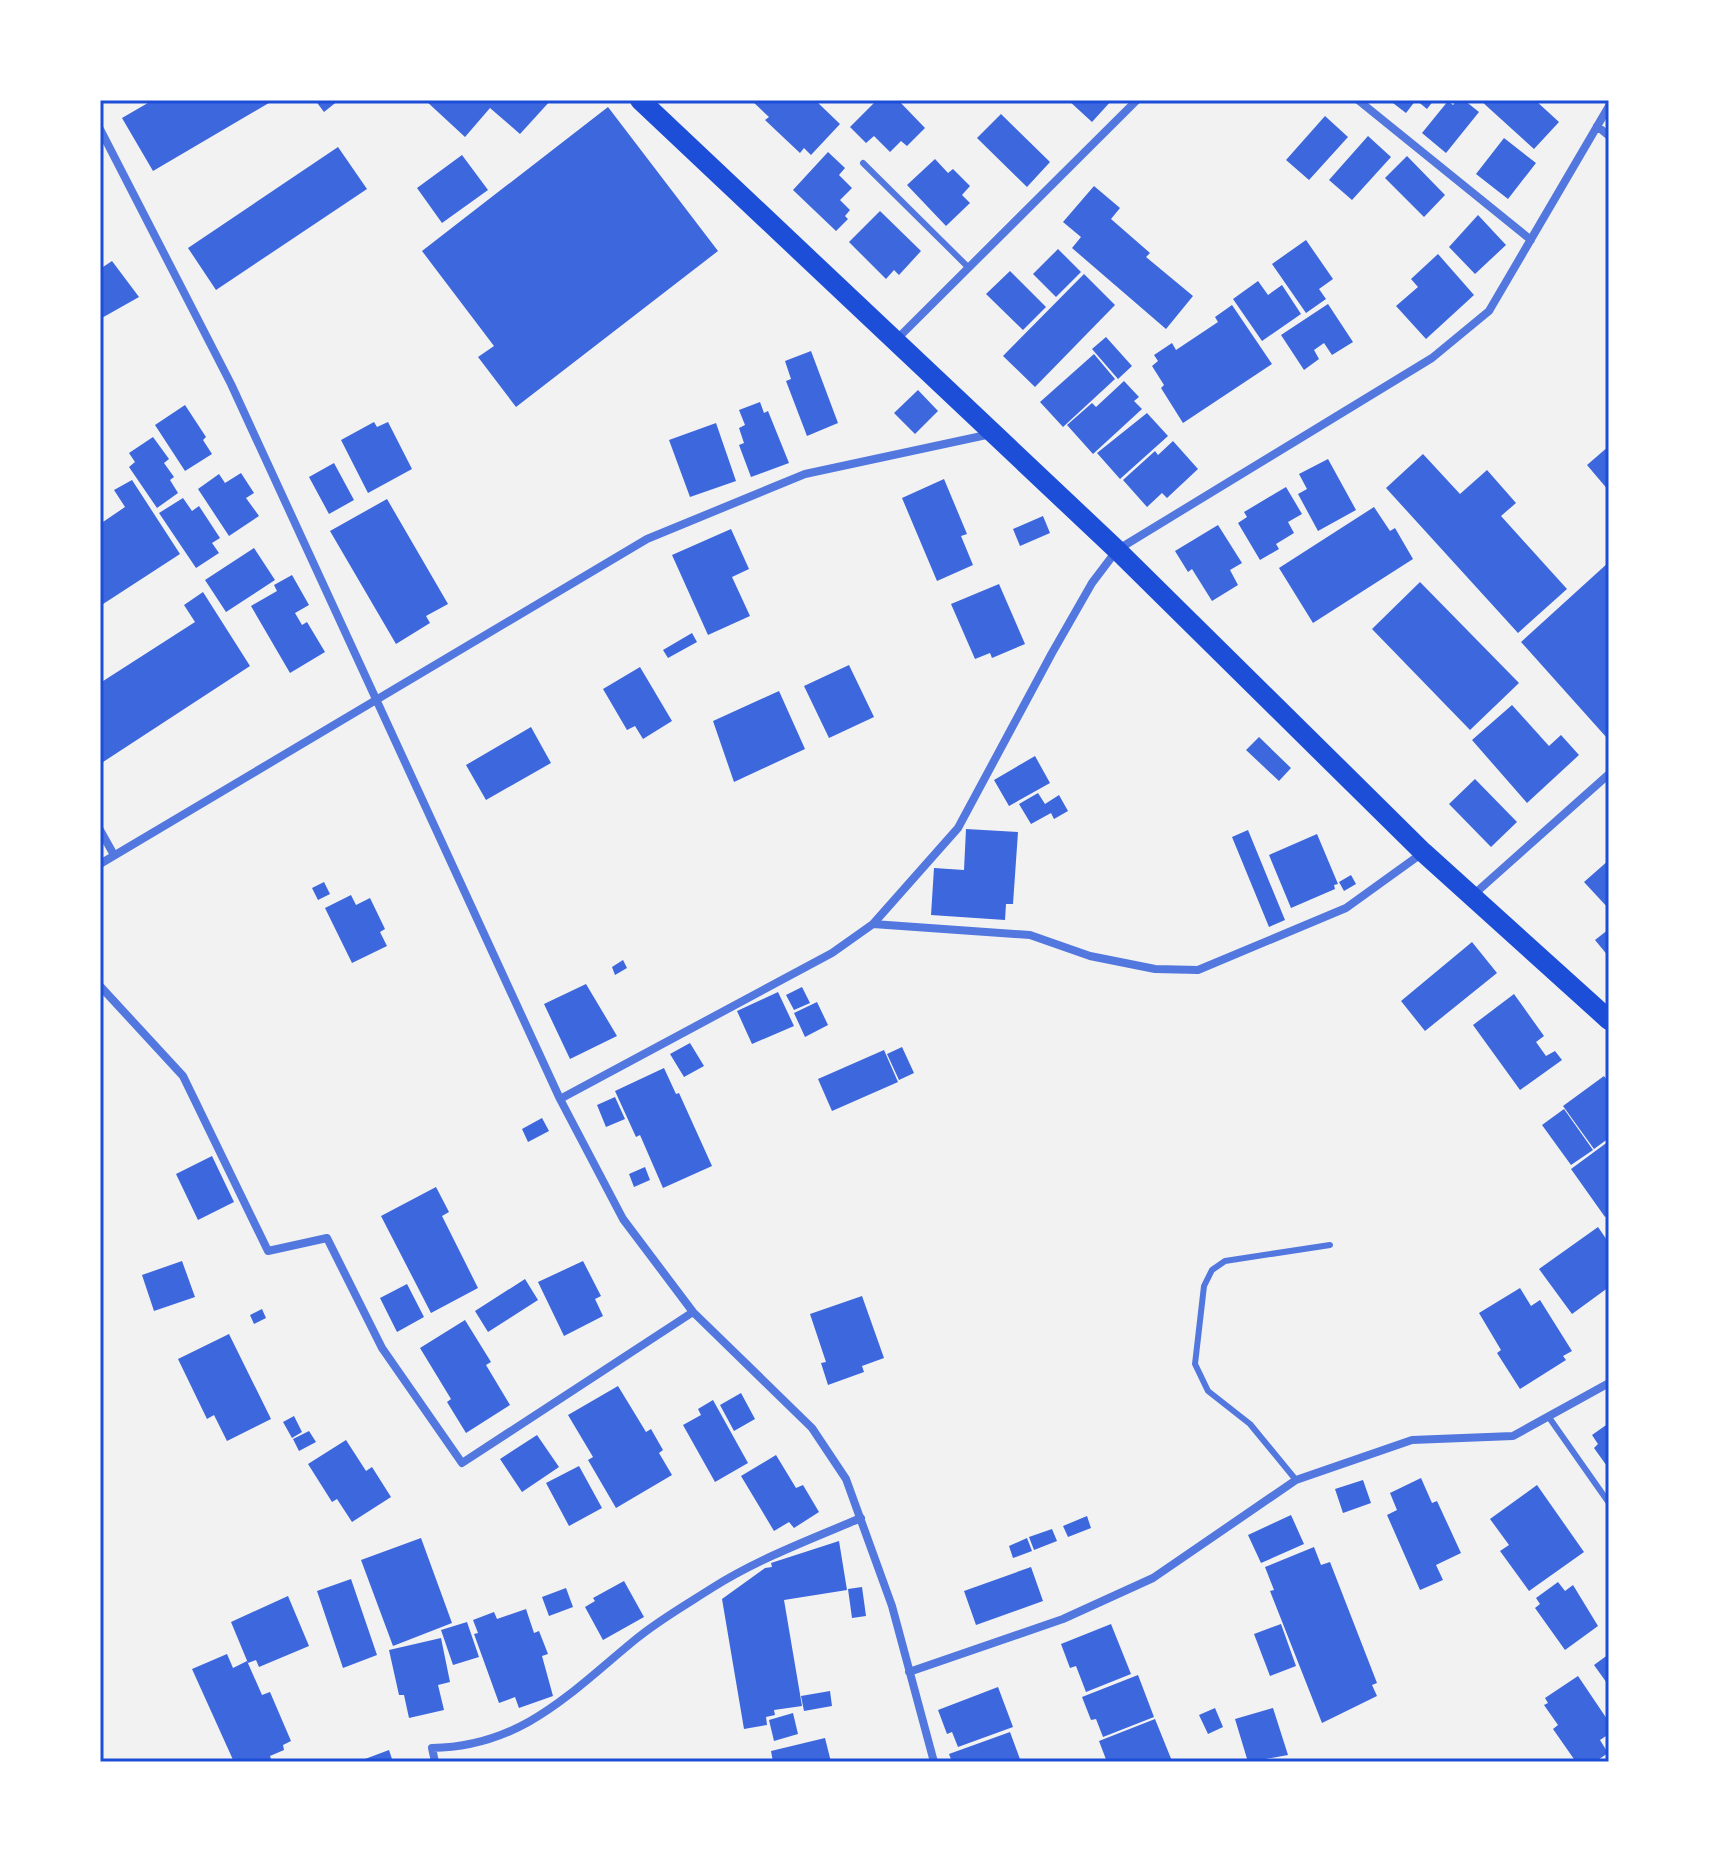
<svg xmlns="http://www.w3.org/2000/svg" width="1709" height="1862" viewBox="0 0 1709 1862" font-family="'Roboto Serif',serif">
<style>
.building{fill:#3d67dc}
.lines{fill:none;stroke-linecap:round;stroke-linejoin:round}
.service{stroke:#5277de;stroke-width:6}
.minor{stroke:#5277de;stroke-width:8}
.primary{stroke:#1d4ed8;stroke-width:20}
.neatline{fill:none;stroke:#1d4ed8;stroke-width:3}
</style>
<rect width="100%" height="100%" fill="#f2f2f2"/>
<path class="building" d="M153,100H274L153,171L122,118Z
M315,100H339L324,112Z
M425,100H551L520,134L490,108L465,137Z
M751,100H815L840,124L811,155L804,148L800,153L765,120L769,117Z
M877,100H898L925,128L907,146L901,141L890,152L874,136L866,143L850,127Z
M1068,100H1112L1092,122Z
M1389,100H1434L1427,109L1416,100L1406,113Z
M1457,100H1464L1479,112L1446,153L1422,133L1448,101L1453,105Z
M1480,100H1535L1559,122L1534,149Z
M608,107L718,251L516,407L478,357L494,346L422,251Z
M1001,114L1050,162L1027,187L977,138Z
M1325,116L1348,137L1309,180L1286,160Z
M1368,136L1391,157L1352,200L1329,180Z
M1504,138L1536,163L1508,199L1476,174Z
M338,147L367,189L216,290L188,248Z
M828,152L845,168L839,175L852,188L840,200L850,210L845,216L848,219L836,231L793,190Z
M462,155L488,190L442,223L417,188Z
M1407,156L1445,195L1424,217L1385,178Z
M935,159L948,173L953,169L970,186L962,195L970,203L946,226L907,185Z
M1094,186L1120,208L1111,219L1150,253L1146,257L1193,296L1166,329L1072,248L1081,237L1063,222Z
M880,211L921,251L899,275L894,270L886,279L849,242Z
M1478,215L1506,245L1475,274L1449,247Z
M1306,240L1333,279L1319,289L1326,299L1306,313L1272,264Z
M1058,249L1081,272L1056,297L1033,274Z
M1438,254L1474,295L1426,339L1396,306L1418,287L1411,279Z
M112,261L139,297L100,319V269Z
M1010,271L1046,307L1023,330L986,294Z
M1084,274L1115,305L1035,387L1003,356Z
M1258,281L1268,295L1282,285L1301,314L1262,341L1233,299Z
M1328,304L1353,342L1332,355L1324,343L1314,350L1319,359L1304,370L1281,335Z
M1232,305L1272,364L1183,423L1161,388L1164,385L1152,366L1158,361L1154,355L1172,343L1176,350L1218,322L1215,317Z
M1106,337L1132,366L1118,379L1092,349Z
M811,351L838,423L807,436L786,381L791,379L785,361Z
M1094,354L1115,379L1063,427L1040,402Z
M1124,381L1139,397L1134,401L1142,409L1093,454L1067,425L1092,403L1096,407Z
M918,390L938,411L915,434L894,413Z
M760,402L764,413L768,411L789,463L751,477L739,445L744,443L739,428L745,425L739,410Z
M185,405L206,437L203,440L212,454L185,471L155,425Z
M1147,413L1168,436L1120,479L1097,453Z
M374,422L377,427L388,422L412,469L368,493L341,440Z
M716,423L736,481L690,497L669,440Z
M153,437L169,459L164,463L174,477L170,480L178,493L157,508L129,467L135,462L129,453Z
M1173,441L1198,469L1167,498L1162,493L1147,507L1123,480L1155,451L1158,455Z
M1609,446V491L1587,465Z
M1423,454L1460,494L1487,470L1516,503L1501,516L1567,589L1518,633L1386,488Z
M1328,459L1356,510L1318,531L1298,494L1307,489L1299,474Z
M334,463L354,500L329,514L309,477Z
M241,473L254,493L246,498L259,516L229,536L198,489L219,474L225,483Z
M944,479L967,534L961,536L973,565L937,581L902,498Z
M132,480L180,554L100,606V524L125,507L114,490Z
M1286,487L1302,514L1288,522L1294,533L1276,544L1279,549L1260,560L1238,523L1247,517L1244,512Z
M183,498L192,511L199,506L220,538L212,543L219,553L196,568L159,513Z
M387,499L448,604L426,616L430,623L396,644L330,531Z
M1374,507L1390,531L1395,528L1413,559L1313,623L1279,568Z
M1043,516L1050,533L1020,546L1013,529Z
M1218,525L1242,563L1230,570L1238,585L1212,601L1192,569L1188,572L1175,551Z
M731,529L749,569L732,577L750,616L708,635L672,555Z
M254,548L275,580L226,612L205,580Z
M1609,562V735L1607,738L1521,642Z
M292,575L309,605L295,613L302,625L307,622L325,652L290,673L251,606L277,591L274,585Z
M1420,582L1519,683L1470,730L1372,629Z
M999,584L1025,644L992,658L990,653L975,659L951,604Z
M203,592L250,666L100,764V683L195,622L184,605Z
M692,633L697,642L668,658L663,650Z
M849,665L874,717L829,738L804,686Z
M640,667L672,721L643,739L635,726L627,730L603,689Z
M779,691L805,749L734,782L713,721Z
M1512,705L1549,746L1561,735L1579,755L1527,803L1472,740Z
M531,727L551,763L486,800L466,765Z
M1259,737L1291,768L1279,781L1246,750Z
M1035,756L1050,783L1009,806L994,780Z
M1475,779L1517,822L1491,847L1449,804Z
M1038,793L1045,804L1059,795L1068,811L1054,819L1051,813L1031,824L1019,804Z
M966,829L1018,832L1013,904H1006L1005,920L931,915L934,868L964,870Z
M1248,830L1285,920L1269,927L1232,837Z
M1317,834L1338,884L1334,885L1335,889L1291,908L1269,855Z
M1609,860V909L1584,882Z
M1351,875L1356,884L1344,891L1339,882Z
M324,882L330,894L318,900L312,888Z
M351,895L356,905L370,898L385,929L380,932L387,946L352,963L325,908Z
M1609,929V957L1595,940Z
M1472,942L1497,973L1425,1031L1401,1001Z
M623,960L627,968L615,975L612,967Z
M586,984L617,1036L570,1059L544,1004Z
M802,987L810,1003L794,1010L786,995Z
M778,992L794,1026L752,1044L737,1011Z
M1514,994L1544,1036L1536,1042L1546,1056L1555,1051L1562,1060L1520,1090L1473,1025Z
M817,1002L828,1025L805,1037L794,1013Z
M690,1043L704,1066L684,1077L670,1054Z
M902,1047L914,1073L899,1080L887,1054Z
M884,1050L898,1082L832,1111L818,1079Z
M664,1068L676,1094L679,1093L712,1166L663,1188L640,1135L636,1137L615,1091Z
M1604,1076L1609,1083V1138L1594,1149L1563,1106Z
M615,1097L625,1119L606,1127L597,1105Z
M1564,1109L1593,1150L1571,1165L1542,1125Z
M542,1118L549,1131L528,1142L522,1129Z
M1609,1141V1214L1605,1217L1571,1169Z
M212,1156L234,1202L198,1220L176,1174Z
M645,1167L650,1180L634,1187L629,1174Z
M436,1187L449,1212L442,1216L478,1288L431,1313L381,1216Z
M1598,1227L1609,1243V1287L1572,1314L1539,1269Z
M182,1261L195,1297L154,1311L142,1275Z
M583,1261L601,1296L595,1299L603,1316L564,1336L538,1282Z
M525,1279L538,1300L488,1332L475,1311Z
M407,1284L424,1317L397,1332L380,1298Z
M1520,1288L1531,1306L1540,1300L1572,1351L1563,1356L1566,1360L1520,1389L1497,1353L1501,1350L1479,1313Z
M862,1296L884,1358L862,1366L864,1372L828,1385L821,1363L826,1362L810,1314Z
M262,1309L266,1318L254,1324L250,1315Z
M465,1320L491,1362L486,1365L510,1405L466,1433L447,1402L451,1399L420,1348Z
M229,1334L271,1419L227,1441L214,1415L207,1419L178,1359Z
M618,1386L646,1432L651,1429L663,1450L659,1453L672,1475L616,1508L588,1460L593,1457L568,1415Z
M741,1393L755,1419L734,1431L720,1405Z
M713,1400L748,1463L715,1482L683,1425L701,1415L698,1409Z
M294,1416L302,1432L292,1438L283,1422Z
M1609,1423V1469L1594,1448L1598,1444L1592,1435Z
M309,1431L316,1442L299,1451L293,1439Z
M537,1435L559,1467L522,1492L500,1459Z
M346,1440L366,1471L372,1467L391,1497L352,1522L337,1499L332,1502L308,1464Z
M776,1455L796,1488L803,1485L819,1512L794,1528L789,1522L774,1531L741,1476Z
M579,1466L602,1508L569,1526L546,1483Z
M1421,1478L1432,1503L1437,1501L1461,1553L1436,1565L1443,1580L1420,1590L1387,1515L1397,1510L1390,1493Z
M1363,1480L1371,1503L1343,1513L1335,1489Z
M1537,1485L1584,1552L1529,1591L1500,1551L1509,1545L1490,1519Z
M1291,1515L1304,1544L1261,1563L1248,1535Z
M1087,1516L1091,1528L1068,1537L1063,1526Z
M1052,1529L1057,1541L1034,1550L1029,1537Z
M421,1538L452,1623L393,1646L361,1560Z
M1027,1538L1032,1551L1013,1558L1009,1546Z
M839,1541L847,1590L784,1600L802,1706L774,1710L775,1715L766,1717L767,1725L744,1729L722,1599L765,1568L772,1567L771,1563Z
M1314,1547L1321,1565L1330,1562L1377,1683L1372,1685L1377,1696L1322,1723L1270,1591L1274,1590L1265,1567Z
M1031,1567L1043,1601L976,1625L964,1591Z
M351,1579L377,1655L343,1668L317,1591Z
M624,1581L644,1617L603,1640L585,1607L595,1601L593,1598Z
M1558,1582L1565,1591L1573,1585L1598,1626L1565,1650L1535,1608L1540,1604L1536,1598Z
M862,1587L866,1616L852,1618L848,1589Z
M566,1588L573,1607L549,1616L542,1597Z
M288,1596L309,1646L259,1667L256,1660L248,1663L231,1622Z
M526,1609L534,1633L539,1631L548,1654L542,1656L553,1696L519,1708L515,1697L499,1703L474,1634L478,1633L473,1620L494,1612L497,1619Z
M467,1622L479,1657L453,1665L441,1630Z
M1111,1624L1131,1674L1086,1692L1076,1666L1070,1668L1061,1644Z
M1281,1624L1296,1666L1270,1676L1254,1634Z
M441,1638L450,1682L438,1685L444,1710L409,1718L404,1695H399L389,1650Z
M227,1654L233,1668L247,1661L262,1695L270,1692L291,1741L283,1745L284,1750L270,1756L272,1762H234L192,1669Z
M1609,1654V1686L1594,1665Z
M1138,1675L1154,1717L1103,1737L1096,1719L1091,1720L1082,1697Z
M1578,1676L1609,1722V1734L1600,1740L1608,1753L1595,1762H1576L1553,1729L1558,1725L1544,1705L1548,1703L1545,1698Z
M998,1687L1013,1727L958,1747L952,1732L947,1734L938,1710Z
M830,1691L832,1706L804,1711L801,1696Z
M1215,1708L1223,1727L1208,1734L1199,1715Z
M1273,1708L1288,1755L1248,1762L1235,1719Z
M793,1713L798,1734L774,1741L769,1720Z
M1155,1719L1172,1761L1107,1762L1099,1741Z
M1010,1732L1021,1762H952L949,1754Z
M825,1738L831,1762H773L771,1751Z
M389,1750L393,1762H357Z"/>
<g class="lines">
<path class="service" d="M863,163L969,268
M1548,1416L1609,1503
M1296,1480L1250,1424L1208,1391L1195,1364L1204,1286L1212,1270L1225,1261L1330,1245"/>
<path class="minor" d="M1358,100L1531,240
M1597,126L1609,136
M100,129L231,384L560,1099L623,1219L693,1312L812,1428L846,1479L892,1606L934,1762
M897,339L1137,100
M100,830L114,855
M100,864L647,539L805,474L991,434
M1472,896L1609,774
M873,924L1030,935L1090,956L1155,969L1198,970L1346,908L1421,854
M100,986L183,1076L268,1251L327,1238L382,1348L462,1463L693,1312
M560,1099L832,953L873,924L958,828L1052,653L1092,583L1117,550L1432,358L1489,311L1609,106
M909,1672L1063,1619L1153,1578L1296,1480L1412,1440L1513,1436L1609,1383
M435,1762L432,1748C522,1747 571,1692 636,1639C659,1620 687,1604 712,1588C758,1559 811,1539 861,1518"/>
<path class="primary" d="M640,100L1117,550L1423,852L1609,1020"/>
</g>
<rect width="1709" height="1862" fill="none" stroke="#ffffff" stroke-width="204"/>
<rect x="102" y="102" width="1505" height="1658" class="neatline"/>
</svg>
